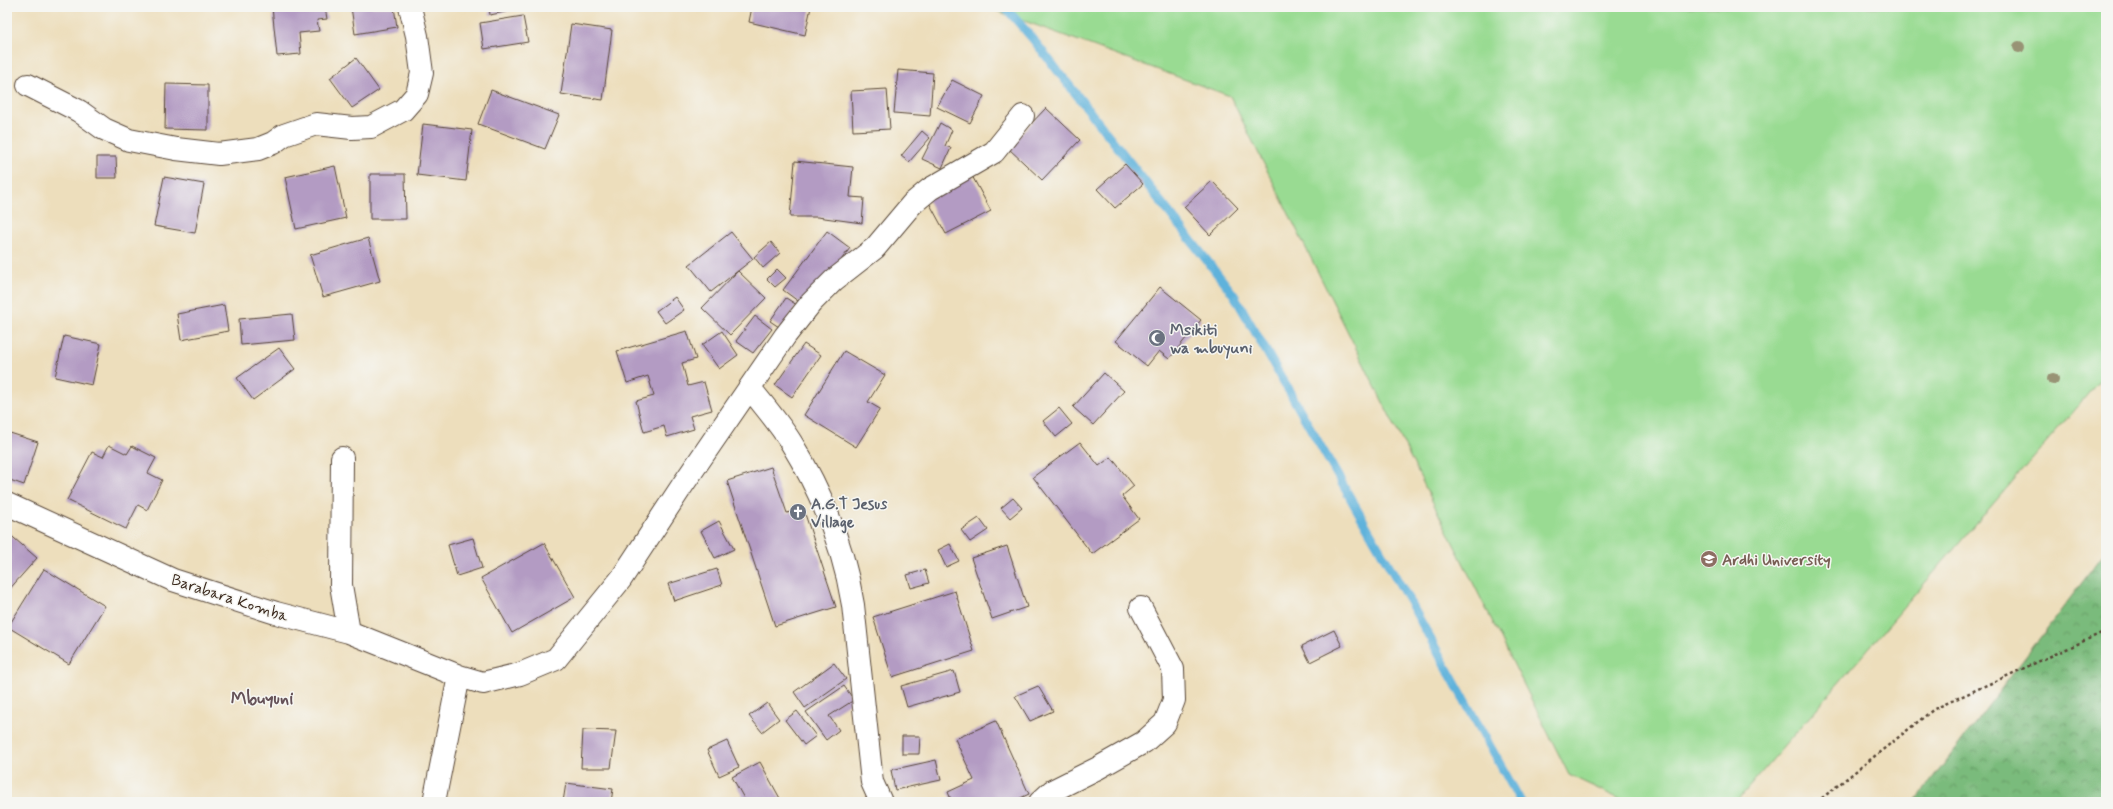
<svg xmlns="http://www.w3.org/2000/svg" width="2113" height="809" viewBox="0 0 2113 809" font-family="Mynerve,sans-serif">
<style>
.green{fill:#99db92;stroke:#6a8258}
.forest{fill:url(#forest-crowns);stroke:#5a724d}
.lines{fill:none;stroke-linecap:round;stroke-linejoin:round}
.stream{stroke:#5fb2db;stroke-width:9}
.building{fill:#b39bc3}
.minor-casing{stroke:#564536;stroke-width:24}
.path{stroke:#564536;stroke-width:2.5;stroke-dasharray:3 3;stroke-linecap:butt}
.minor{stroke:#fff;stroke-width:22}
.tree{fill:#989375}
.labels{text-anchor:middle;stroke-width:3;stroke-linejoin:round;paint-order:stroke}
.worship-label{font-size:16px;font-weight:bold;fill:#5b616d;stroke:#f6f6f2;text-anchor:start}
.education-label{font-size:16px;font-weight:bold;fill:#785e54;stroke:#f6f6f2;text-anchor:start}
.street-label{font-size:16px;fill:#3b2a1e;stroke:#f6f6f2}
.quarter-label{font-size:18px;font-weight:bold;fill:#655258;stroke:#f6f6f2}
</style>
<defs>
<pattern id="forest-crowns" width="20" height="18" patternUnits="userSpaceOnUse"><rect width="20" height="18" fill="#7abb7c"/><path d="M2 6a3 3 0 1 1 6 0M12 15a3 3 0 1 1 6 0" fill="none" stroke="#659865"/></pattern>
</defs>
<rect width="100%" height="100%" fill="#f6f6f2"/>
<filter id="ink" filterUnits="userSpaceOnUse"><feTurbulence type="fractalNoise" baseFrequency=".025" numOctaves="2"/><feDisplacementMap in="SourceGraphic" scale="8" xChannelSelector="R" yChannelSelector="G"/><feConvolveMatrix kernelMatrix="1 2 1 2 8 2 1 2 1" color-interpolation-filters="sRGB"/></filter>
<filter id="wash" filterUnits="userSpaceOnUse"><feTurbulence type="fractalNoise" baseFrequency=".012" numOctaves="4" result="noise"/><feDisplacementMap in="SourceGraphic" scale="16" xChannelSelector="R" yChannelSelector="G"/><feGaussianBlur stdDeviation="0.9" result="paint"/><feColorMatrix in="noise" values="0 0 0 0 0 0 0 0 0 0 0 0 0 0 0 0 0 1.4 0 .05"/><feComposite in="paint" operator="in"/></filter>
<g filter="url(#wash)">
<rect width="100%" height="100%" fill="#eddebc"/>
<path class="green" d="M986,7H2106V373L1736,802H1626L1569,775L1230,96Z"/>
<path class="forest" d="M2106,551V802H1915Z"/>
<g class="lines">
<path class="stream" d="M1005,7L1032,38L1234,295L1410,602L1521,802"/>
</g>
<g id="blocks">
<path class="building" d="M272,7H325L327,19L317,20L319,31L299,33L301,54L277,56Z
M351,7H394L397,27L355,34Z
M489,7H523L524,8L490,15Z
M752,7H811L805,35L749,22Z
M523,16L528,42L484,49L480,23Z
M571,24L612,30L603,100L561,94Z
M356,58L379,90L352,108L330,78Z
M898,70L933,73L930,116L894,113Z
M952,80L984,96L970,123L937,107Z
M166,84L208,85V130L165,129Z
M887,89L890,129L853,131L851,91Z
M491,90L559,115L545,149L478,124Z
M1046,108L1080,140L1042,180L1008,148Z
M940,123L952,130L945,146L951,148L942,168L922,159Z
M423,124L472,130L466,181L417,175Z
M922,131L930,138L909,162L901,156Z
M97,157H116L117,178H97Z
M795,161L853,167L850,197L864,198L862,223L817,217H790Z
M1125,164L1143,184L1115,208L1097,189Z
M335,166L346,218L296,229L285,177Z
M370,174H405L406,219H370Z
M971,174L991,211L946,234L926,197Z
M164,177L204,184L195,233L154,226Z
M1212,181L1238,208L1210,235L1184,207Z
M827,231L850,248L806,307L783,290Z
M731,232L753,259L711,292L689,265Z
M368,238L380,281L323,297L310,255Z
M771,242L780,253L763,268L754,257Z
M777,269L786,278L775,287L767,279Z
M738,271L766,298L730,335L702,308Z
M1160,287L1201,320L1169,359L1159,351L1147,366L1116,341Z
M675,297L684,310L665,323L656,311Z
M786,298L797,305L782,329L770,321Z
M224,305L228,331L181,340L177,314Z
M292,314L295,340L241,345L239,319Z
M755,316L772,329L753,353L736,341Z
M687,331L696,359L682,363L688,386L704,382L712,410L690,416L694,429L667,437L664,426L644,432L636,401L654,396L648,376L627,383L617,351Z
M722,331L738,355L719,369L702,345Z
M64,336L101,344L92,385L55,377Z
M804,344L821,355L792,397L775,385Z
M279,348L295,369L253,400L237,378Z
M844,351L885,375L868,402L880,409L856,447L804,415Z
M1104,373L1124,391L1093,425L1073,407Z
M1059,408L1072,424L1056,437L1043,421Z
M7,432L38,442L24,485L7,479Z
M1080,442L1099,466L1111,457L1134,486L1122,496L1139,519L1092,554L1033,477Z
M109,445L127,454L132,446L156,458L148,473L162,480L147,510L138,505L126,529L67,500L92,452L103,457Z
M771,467L787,513L803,508L836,607L775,626L727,481Z
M1013,498L1022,508L1010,518L1001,508Z
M979,518L988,530L970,542L961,530Z
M719,521L734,549L715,558L701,531Z
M7,532L37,558L7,592Z
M473,538L482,568L457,576L448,545Z
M544,543L575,597L512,633L481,578Z
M950,544L959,561L946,567L938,550Z
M1007,546L1027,607L992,619L971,558Z
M44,569L105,606L69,664L8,627Z
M717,569L722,585L674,601L668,584Z
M925,570L929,583L911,588L907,575Z
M955,591L974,651L892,677L873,617Z
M1334,630L1342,646L1310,662L1302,646Z
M834,663L846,679L805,708L794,692Z
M954,671L960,692L907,707L901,686Z
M844,686L854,700L829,716L839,730L826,740L806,712Z
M1038,686L1053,711L1030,721L1015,696Z
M767,703L779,719L762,732L749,716Z
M797,711L816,736L804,745L785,720Z
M996,721L1029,794L1012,802H952L948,792L974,780L955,739Z
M583,730L616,731L611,768H581Z
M902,736H920L919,754H902Z
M727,741L739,767L719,776L707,750Z
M936,760L941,780L895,790L891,770Z
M760,762L782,802H746L732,777Z
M566,783L613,789L611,802H563Z"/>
</g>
</g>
<g filter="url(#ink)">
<use href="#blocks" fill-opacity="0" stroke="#564536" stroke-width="1"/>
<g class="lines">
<g class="minor-casing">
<path id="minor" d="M28,85L79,111L104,129L129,140L176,149L219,154L258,149L273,143L284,135L316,124L352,128L371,127L403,110L417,94L422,73L417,36L410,7
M750,388C764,406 780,424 792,444C822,493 844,549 853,605L872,782L881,802
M342,458L341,585L349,632
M7,504L173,580L276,613L349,632L459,676L483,683L520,674L556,659L621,579L684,483L785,336L811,303L834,280L875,248L912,204L930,189L994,152L1023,116
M434,802L459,676
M1040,802L1052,791L1098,768L1144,742L1165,723L1174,700L1173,669L1141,608"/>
</g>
<path class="path" d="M1817,802L1934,709L2106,631"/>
<use href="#minor" class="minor"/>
</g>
<g class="tree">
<circle cx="2019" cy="47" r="6"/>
<circle cx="2053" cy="379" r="6"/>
</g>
</g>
<defs>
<g id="mosque-disc" transform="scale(0.9)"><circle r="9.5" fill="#6b7280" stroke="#f6f6f2"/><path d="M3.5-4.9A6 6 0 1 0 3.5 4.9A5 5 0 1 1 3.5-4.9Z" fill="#fff"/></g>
<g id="church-disc" transform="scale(0.9)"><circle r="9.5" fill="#6b7280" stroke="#f6f6f2"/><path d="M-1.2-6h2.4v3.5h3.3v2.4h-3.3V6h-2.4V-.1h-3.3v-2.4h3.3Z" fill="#fff"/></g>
<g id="university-disc" transform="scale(0.9)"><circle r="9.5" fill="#8d6e63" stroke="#f6f6f2"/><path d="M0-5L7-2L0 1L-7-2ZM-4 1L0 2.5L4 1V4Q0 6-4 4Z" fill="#fff"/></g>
</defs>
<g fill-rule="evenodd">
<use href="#mosque-disc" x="1157" y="338"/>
<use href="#church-disc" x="798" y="512"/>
<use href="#university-disc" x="1709" y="559"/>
</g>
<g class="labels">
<g class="worship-label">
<text x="1170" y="335">Msikiti<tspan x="1170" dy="18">wa mbuyuni</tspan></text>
<text x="811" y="509">A.G.T Jesus<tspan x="811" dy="18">Village</tspan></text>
</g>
<g class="education-label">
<text x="1722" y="565">Ardhi University</text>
</g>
<g class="street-label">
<text transform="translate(230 597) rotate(18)" y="6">Barabara Komba</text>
</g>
<g class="quarter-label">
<text x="262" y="704">Mbuyuni</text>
</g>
</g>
<rect width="2113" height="809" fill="none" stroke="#f6f6f2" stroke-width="24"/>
</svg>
